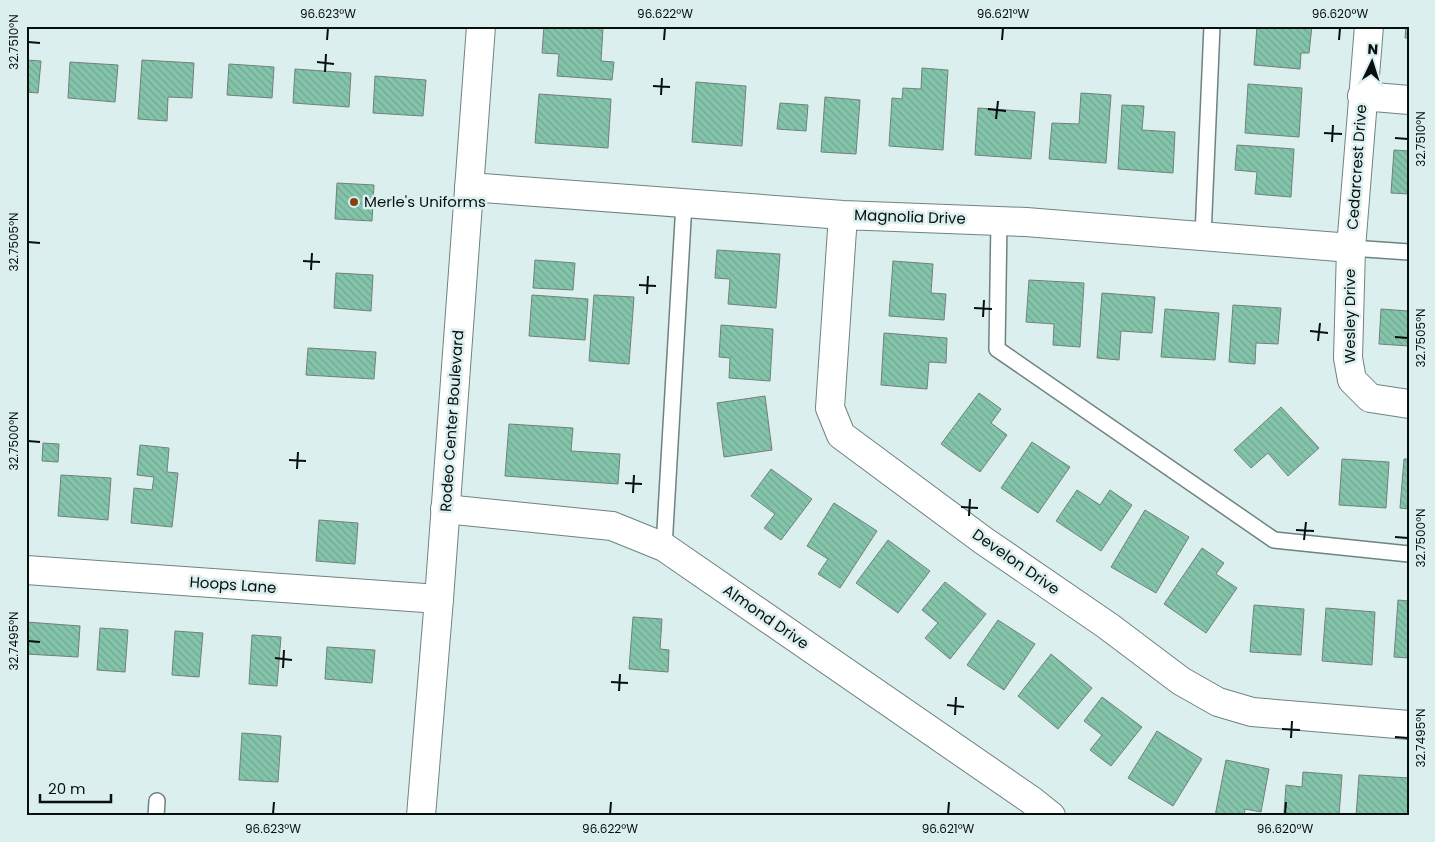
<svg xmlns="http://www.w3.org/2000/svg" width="1435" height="842" viewBox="0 0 1435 842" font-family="Poppins,sans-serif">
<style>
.building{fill:url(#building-back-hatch);stroke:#71817a}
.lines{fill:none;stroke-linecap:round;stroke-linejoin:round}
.lane-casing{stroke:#6f8282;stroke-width:18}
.street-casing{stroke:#6f8282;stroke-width:30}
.secondary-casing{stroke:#6f8282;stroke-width:30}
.lane{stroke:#fff;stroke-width:15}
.street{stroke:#fff;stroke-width:28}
.secondary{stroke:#fff;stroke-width:28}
.ticks{fill:none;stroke:#080f0f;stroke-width:2}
.poi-dot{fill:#854114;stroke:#dbefef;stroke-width:2}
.labels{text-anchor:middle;stroke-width:5;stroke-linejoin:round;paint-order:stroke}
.street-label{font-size:15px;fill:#080f0f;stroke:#dbefef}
.poi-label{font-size:15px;fill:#080f0f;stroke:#dbefef;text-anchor:start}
.neatline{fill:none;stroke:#080f0f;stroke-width:2}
.ticks-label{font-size:12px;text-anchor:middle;fill:#080f0f}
</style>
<defs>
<pattern id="building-back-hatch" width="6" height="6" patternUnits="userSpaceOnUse" patternTransform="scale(1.25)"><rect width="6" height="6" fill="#84c4aa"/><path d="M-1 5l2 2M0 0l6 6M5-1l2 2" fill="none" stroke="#70a791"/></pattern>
</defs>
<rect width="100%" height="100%" fill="#dbefef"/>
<path class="building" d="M544,26L603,28L601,61L614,62L612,80L557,76L559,54L542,53Z
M1257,26H1312L1309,53H1301L1300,69L1254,65Z
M1406,26H1409V38H1405Z
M26,60L41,61L38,93L26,92Z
M142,60L194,63L192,98L168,97L167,121L138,119Z
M70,62L118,65L115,102L68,98Z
M229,64L274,67L272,98L227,95Z
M922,68L948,70L943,150L889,146L892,98L902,99L903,88L921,89Z
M295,69L351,73L349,107L293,103Z
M375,76L426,80L423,116L373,113Z
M696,82L746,86L742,146L692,142Z
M1248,84L1302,88L1299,137L1245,133Z
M1081,93L1111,95L1106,163L1049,159L1052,123L1079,124Z
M539,94L611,99L608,148L535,143Z
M825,97L860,100L856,154L821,152Z
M780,103L808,105L806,131L777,129Z
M1122,105L1144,106L1142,130L1175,132L1173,173L1118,169Z
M978,108L1035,112L1031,159L975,155Z
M1237,145L1294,149L1291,197L1255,194L1257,172L1235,170Z
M1394,150L1409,151V194L1391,193Z
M337,183L374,185L372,221L335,219Z
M717,250L780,254L776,308L728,304L730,279L715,278Z
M535,260L575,263L573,290L533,288Z
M893,261L933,264L931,293L946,294L944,320L889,316Z
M336,273L373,275L371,311L334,308Z
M1029,280L1084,283L1080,347L1053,345L1054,324L1026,322Z
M1102,293L1155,297L1152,333L1121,331L1119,360L1097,358Z
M1409,293V346L1379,344L1381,309L1408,311Z
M532,295L588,299L585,340L529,336Z
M594,295L634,297L629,364L589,361Z
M1233,305L1281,308L1278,344L1256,343L1255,364L1229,362Z
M1165,309L1219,313L1215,360L1161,357Z
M721,325L773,329L770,381L729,378L730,358L719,357Z
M884,333L947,338L946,363L929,362L927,389L881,385Z
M308,348L376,352L374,379L306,375Z
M979,393L1001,409L991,423L1007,435L980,472L941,444Z
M765,396L772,450L724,457L717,403Z
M1281,407L1319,448L1288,476L1268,453L1251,468L1234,450Z
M509,424L573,428L571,451L620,454L618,484L505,476Z
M1032,442L1070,467L1038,513L1001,488Z
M43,443L59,444L58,462L42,461Z
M140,445L169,448L167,472L178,473L172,527L131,523L134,488L152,490L154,477L137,475Z
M1342,459L1389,462L1386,508L1339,505Z
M1404,459H1409V509L1400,508Z
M771,469L812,499L781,540L764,528L775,514L751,496Z
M61,475L111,478L108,520L58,516Z
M1077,490L1100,505L1110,490L1132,505L1101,551L1056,521Z
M834,503L877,531L840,588L818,574L828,559L807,546Z
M1145,510L1189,537L1156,593L1111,567Z
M319,520L358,523L355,564L316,561Z
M888,540L930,571L898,613L856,583Z
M1202,548L1224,563L1216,574L1237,588L1206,633L1164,604Z
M945,582L986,614L950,659L925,638L938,623L922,610Z
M1398,600L1409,601V658L1394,657Z
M1254,605L1304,609L1301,655L1250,652Z
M1326,608L1375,612L1372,665L1322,661Z
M633,617L662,619L660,649L669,650L668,672L629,669Z
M998,620L1035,644L1004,690L967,665Z
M26,622L80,626L78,657L26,654Z
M100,628L128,630L125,672L97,670Z
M175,631L203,633L199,677L172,675Z
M252,635L281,637L277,686L249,684Z
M327,647L375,650L372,683L325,679Z
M1051,654L1092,688L1058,729L1018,696Z
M1102,697L1142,727L1111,766L1090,750L1102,735L1084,721Z
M1157,731L1202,759L1173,806L1128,778Z
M242,733L281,736L278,782L239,780Z
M1226,760L1269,769L1261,812L1245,809L1244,816H1215Z
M1303,772L1342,775L1339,816L1284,813L1286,785L1302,787Z
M1359,775L1409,778V816H1356Z"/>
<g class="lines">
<g class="lane-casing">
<path id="lane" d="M999,221L997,349L1274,540L1409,554
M1203,236L1212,26
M1351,248L1409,252
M664,547L684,203
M156,816L157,801"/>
</g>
<g class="street-casing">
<path id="street" d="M1369,26L1351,248L1348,358L1352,380L1370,398L1409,404
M1362,96L1409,100
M469,187L843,215L1026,222L1351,248
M843,215L830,408L841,435L984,541L1108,626L1181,681L1218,702L1252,712L1409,725
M445,509L612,526L664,547L1031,800L1051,816
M26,570L439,599"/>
</g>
<g class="secondary-casing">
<path id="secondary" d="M421,816L439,599L481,26"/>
</g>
<use href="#lane" class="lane"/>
<use href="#street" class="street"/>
<use href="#secondary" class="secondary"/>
</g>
<path class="ticks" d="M327,40L328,28M664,40L665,28M1002,40L1003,28M1339,40L1340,28M28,42L40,43M317,62L334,64M325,72L326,54M653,86L670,87M661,95L662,78M988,109L1006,111M996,119L998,101M1324,133L1342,134M1395,138L1408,139M1332,142L1333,125M28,242L40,243M303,261L320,262M311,270L312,253M639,285L656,286M647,294L648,276M974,308L992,309M983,317L984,300M1310,331L1328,333M1395,337L1408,338M1318,341L1320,323M28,441L40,442M289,460L306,461M297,469L298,452M625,483L642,484M633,493L634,475M961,507L978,508M969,516L970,499M1296,530L1314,531M1395,537L1408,538M1304,540L1306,522M28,641L40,642M275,658L292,660M283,668L284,650M611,682L628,683M619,691L620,674M947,705L964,707M955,715L956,697M1282,729L1300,730M1395,737L1408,738M1291,738L1292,721M273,814L274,802M610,814L611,802M948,814L949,802M1285,814L1286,802"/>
<circle class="poi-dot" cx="354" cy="202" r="5"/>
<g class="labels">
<g class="street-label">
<text transform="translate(1357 167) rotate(-86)" y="5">Cedarcrest Drive</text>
<text transform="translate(910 217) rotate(2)" y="5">Magnolia Drive</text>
<text transform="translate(1350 316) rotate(-90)" y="5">Wesley Drive</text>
<text transform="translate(452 421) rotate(-86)" y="5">Rodeo Center Boulevard</text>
<text transform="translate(1016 562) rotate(35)" y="5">Develon Drive</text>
<text transform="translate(233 585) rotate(4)" y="5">Hoops Lane</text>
<text transform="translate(766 617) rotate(35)" y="5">Almond Drive</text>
</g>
<g class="poi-label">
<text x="364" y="207">Merle's Uniforms</text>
</g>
</g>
<rect width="1435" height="842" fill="none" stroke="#dbefef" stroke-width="55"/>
<g transform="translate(1372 62) rotate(4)" stroke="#dbefef" stroke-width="4" paint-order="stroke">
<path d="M0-4L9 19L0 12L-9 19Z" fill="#080f0f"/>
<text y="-8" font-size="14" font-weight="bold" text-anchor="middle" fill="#080f0f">N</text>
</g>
<path d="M40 794v8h71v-8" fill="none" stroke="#080f0f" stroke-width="2.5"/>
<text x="48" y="794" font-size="15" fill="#080f0f" stroke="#dbefef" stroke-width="4" paint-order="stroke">20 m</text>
<rect x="28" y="28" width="1380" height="786" class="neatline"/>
<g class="ticks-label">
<text x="328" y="18">96.623°W</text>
<text x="665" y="18">96.622°W</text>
<text x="1003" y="18">96.621°W</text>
<text x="1340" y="18">96.620°W</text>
<text transform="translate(14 42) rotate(-90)" y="4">32.7510°N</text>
<text transform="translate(1421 139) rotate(-90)" y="4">32.7510°N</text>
<text transform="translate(14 242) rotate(-90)" y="4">32.7505°N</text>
<text transform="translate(1421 338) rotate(-90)" y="4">32.7505°N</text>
<text transform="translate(14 441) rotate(-90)" y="4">32.7500°N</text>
<text transform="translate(1421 538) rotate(-90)" y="4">32.7500°N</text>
<text transform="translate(14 641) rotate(-90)" y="4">32.7495°N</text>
<text transform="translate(1421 738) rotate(-90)" y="4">32.7495°N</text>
<text x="273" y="833">96.623°W</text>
<text x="610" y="833">96.622°W</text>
<text x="948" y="833">96.621°W</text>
<text x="1285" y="833">96.620°W</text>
</g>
</svg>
